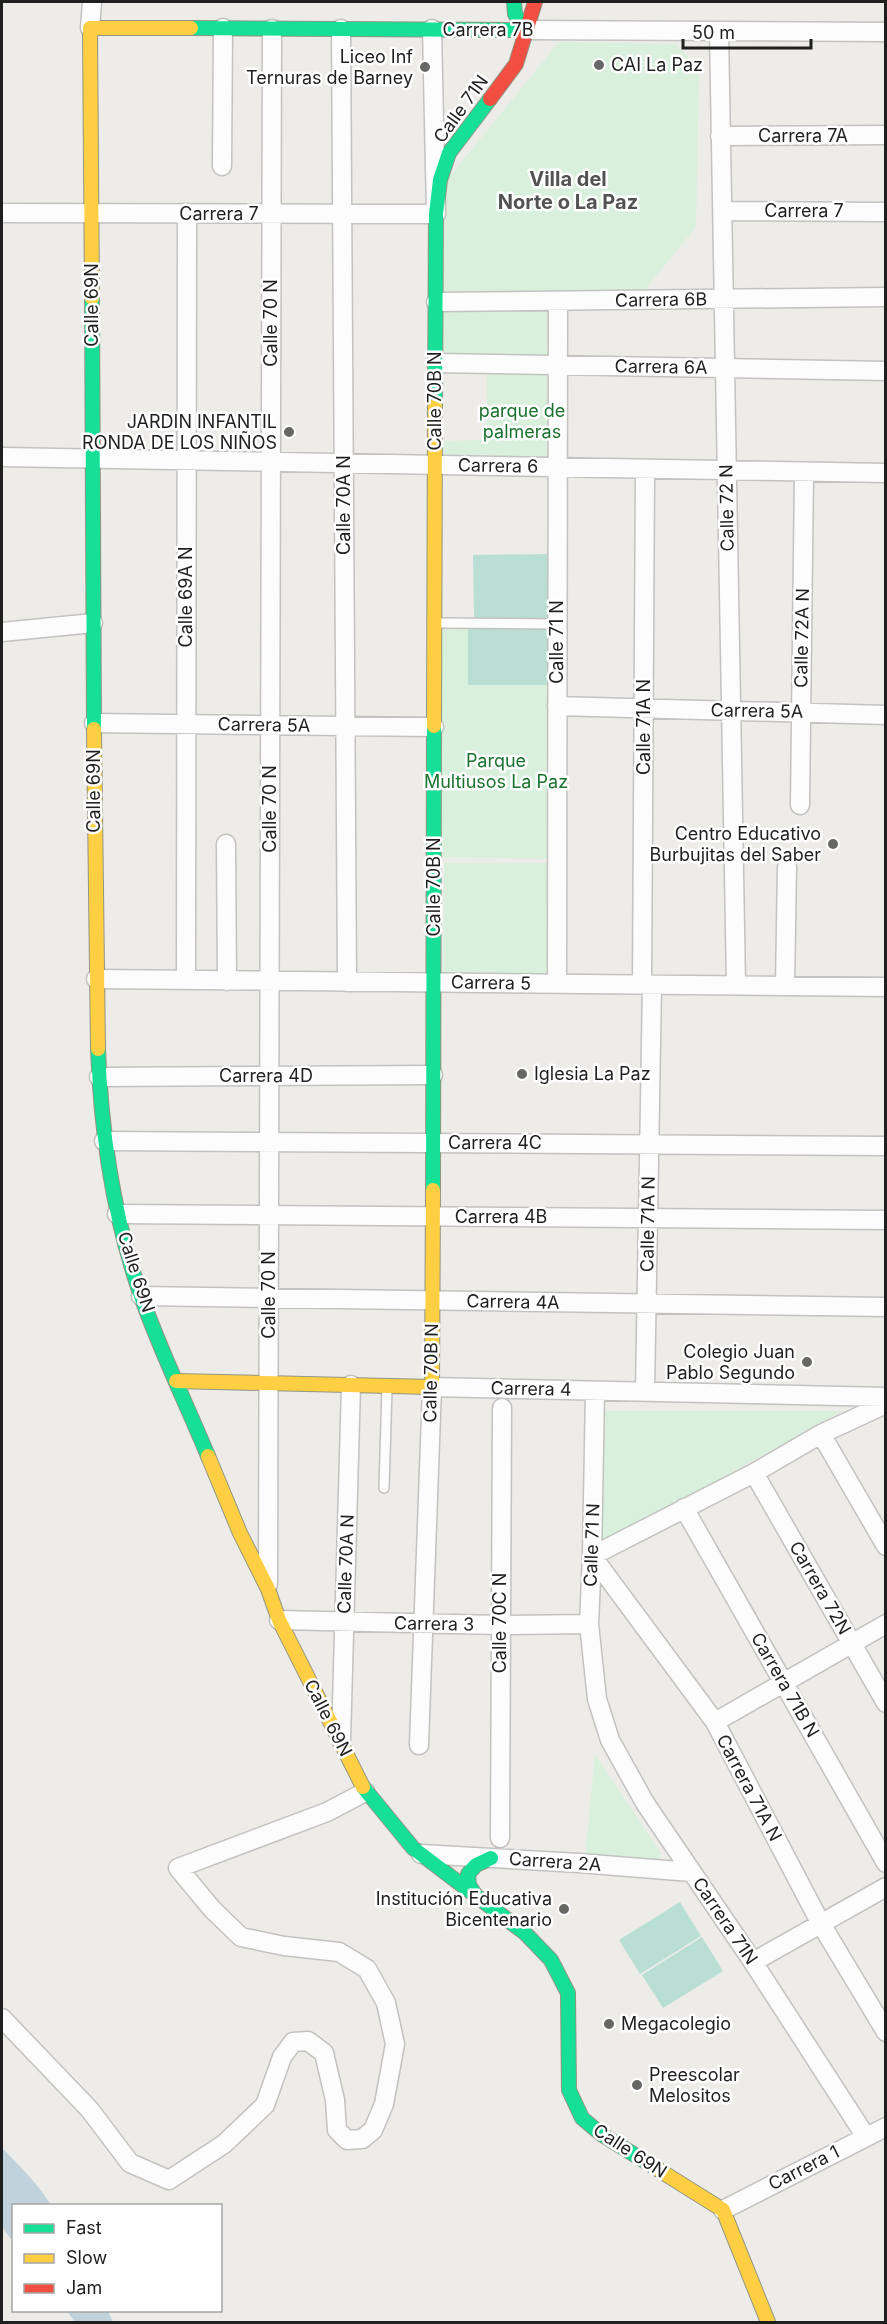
<svg xmlns="http://www.w3.org/2000/svg" width="887" height="2324" viewBox="0 0 887 2324" font-family="Inter,sans-serif">
<style>
.park{fill:#d9f0dd}
.pitch{fill:#b9dfd5}
.water{fill:#c0d2dc}
.lines{fill:none;stroke-linecap:round;stroke-linejoin:round}
.lane-casing{stroke:#c3c2c1;stroke-width:12}
.street-casing{stroke:#c3c2c1;stroke-width:21}
.fast-casing{stroke:#919583;stroke-width:16}
.slow-casing{stroke:#919583;stroke-width:16}
.jam-casing{stroke:#919583;stroke-width:16}
.lane{stroke:#fcfcfc;stroke-width:9}
.street{stroke:#fcfcfc;stroke-width:18}
.fast{stroke:#16e098;stroke-width:14}
.slow{stroke:#ffcf43;stroke-width:14}
.jam{stroke:#f24e42;stroke-width:14}
.poi-dot{fill:#676766;stroke:#fff;stroke-width:2}
.labels{text-anchor:middle;stroke-width:5;stroke-linejoin:round;paint-order:stroke}
.street-label{font-size:18px;fill:#1f1f1f;stroke:#fff}
.poi-label{font-size:18px;fill:#1f1f1f;stroke:#fff;text-anchor:end}
.park-label{font-size:18px;fill:#19722e;stroke:#fff}
.neighbourhood-label{font-size:20px;font-weight:bold;fill:#525252;stroke:#fff}
</style>
<rect width="100%" height="100%" fill="#edece9"/>
<path class="park" d="M559,42L676,44L699,69L696,227L643,292L442,298L446,181Z
M436,302L553,306L557,462L444,465L443,441L487,440V365L436,363Z
M435,623L557,624V859L434,857Z
M444,863H552L549,979L443,978Z
M601,1411H843L602,1544Z
M595,1754L661,1853L657,1862L585,1857Z"/>
<path class="pitch" d="M552,554L553,618H474L473,555Z
M468,629H547L548,685H468Z
M680,1902L701,1936L640,1974L619,1940Z
M702,1937L723,1971L663,2008L642,1975Z"/>
<path class="water" d="M2,2148C20,2166 38,2184 51,2205L14,2206L13,2242L2,2227Z
M67,2311H108L113,2322H75Z"/>
<g class="lines">
<g class="lane-casing">
<path id="lane" d="M437,623L557,624
M384,1488L387,1388"/>
</g>
<g class="street-casing">
<path id="street" d="M90,28L92,2
M341,29L347,982
M525,30L886,32
M719,31L736,985
M720,136L886,135
M222,166L223,28
M722,211L886,212
M2,213L436,214L432,29
M436,302L886,297
M436,363L886,371
M2,457L886,473
M2,632L93,623
M557,706L886,715
M94,723L434,727
M800,805L804,472
M226,844L227,981
M96,979L886,987
M186,980L187,213
M557,984L558,301
M642,985L645,469
M785,986L787,867
M99,1077L433,1075
M104,1141L886,1146
M117,1214L886,1220
M141,1296L886,1307
M595,1391L592,1556L589,1624L597,1699L610,1740L645,1803L753,1962L866,2137
M645,1392L652,985
M886,1404L821,1434L754,1473L592,1556L715,1722L821,1924L886,2032
M821,1434L886,1546
M754,1473L886,1703
M684,1508L886,1863
M268,1584L272,29
M279,1620L499,1625L589,1624
M715,1722L886,1624
M341,1740L351,1385
M419,1745L432,1387L886,1397
M500,1838L502,1408
M421,1854L579,1863L691,1872
M753,1962L886,1887
M2,2018L90,2110L130,2163L169,2180L224,2144L265,2105L282,2057L293,2042L308,2041L324,2053L335,2100L337,2130L347,2140L362,2139L373,2130L384,2104L395,2044L386,2003L367,1969L339,1952L284,1946L241,1937L212,1909L178,1868L327,1812L365,1792
M723,2210L886,2127"/>
</g>
<g class="fast-casing">
<path id="fast" d="M514,2L515,14L525,30
M191,28L525,30
M92,298L94,729
M435,406L436,214L440,180L449,153L490,99
M98,1049C101,1133 113,1216 141,1296C160,1350 186,1403 208,1456
M433,1190L434,726
M363,1787L413,1848L525,1933L551,1960L568,1993L569,2090L582,2118L601,2134L659,2170
M478,1899L469,1885L468,1874L476,1865L491,1858"/>
</g>
<g class="slow-casing">
<path id="slow" d="M92,298L90,28H191
M434,726L435,406
M94,729L98,1049
M176,1381L432,1387L433,1190
M208,1456L240,1533L268,1589L279,1620L363,1787
M659,2170L723,2210L768,2322"/>
</g>
<g class="jam-casing">
<path id="jam" d="M490,99L516,64L535,2"/>
</g>
<use href="#lane" class="lane"/>
<use href="#street" class="street"/>
<use href="#fast" class="fast"/>
<use href="#slow" class="slow"/>
<use href="#jam" class="jam"/>
</g>
<g class="poi-dot">
<circle cx="599" cy="65" r="6"/>
<circle cx="425" cy="67" r="6"/>
<circle cx="289" cy="432" r="6"/>
<circle cx="833" cy="844" r="6"/>
<circle cx="522" cy="1074" r="6"/>
<circle cx="807" cy="1362" r="6"/>
<circle cx="564" cy="1909" r="6"/>
<circle cx="609" cy="2024" r="6"/>
<circle cx="637" cy="2085" r="6"/>
</g>
<g class="labels">
<g class="street-label">
<text x="488" y="36">Carrera 7B</text>
<text transform="translate(461 109) rotate(-54)" y="6">Calle 71N</text>
<text x="803" y="142">Carrera 7A</text>
<text x="804" y="217">Carrera 7</text>
<text x="219" y="220">Carrera 7</text>
<text transform="translate(661 300) rotate(-1)" y="6">Carrera 6B</text>
<text transform="translate(92 305) rotate(-90)" y="6">Calle 69N</text>
<text transform="translate(271 323) rotate(-90)" y="6">Calle 70 N</text>
<text transform="translate(661 367) rotate(1)" y="6">Carrera 6A</text>
<text transform="translate(435 401) rotate(-90)" y="6">Calle 70B N</text>
<text transform="translate(498 466) rotate(1)" y="6">Carrera 6</text>
<text transform="translate(344 505) rotate(-90)" y="6">Calle 70A N</text>
<text transform="translate(727 508) rotate(-91)" y="6">Calle 72 N</text>
<text transform="translate(186 597) rotate(-90)" y="6">Calle 69A N</text>
<text transform="translate(802 638) rotate(-89)" y="6">Calle 72A N</text>
<text transform="translate(557 642) rotate(-90)" y="6">Calle 71 N</text>
<text transform="translate(757 711) rotate(1)" y="6">Carrera 5A</text>
<text transform="translate(264 725) rotate(1)" y="6">Carrera 5A</text>
<text transform="translate(644 727) rotate(-90)" y="6">Calle 71A N</text>
<text transform="translate(94 791) rotate(-90)" y="6">Calle 69N</text>
<text transform="translate(270 809) rotate(-90)" y="6">Calle 70 N</text>
<text transform="translate(434 887) rotate(-90)" y="6">Calle 70B N</text>
<text transform="translate(491 983) rotate(1)" y="6">Carrera 5</text>
<text x="266" y="1082">Carrera 4D</text>
<text x="495" y="1149">Carrera 4C</text>
<text x="501" y="1223">Carrera 4B</text>
<text transform="translate(648 1224) rotate(-89)" y="6">Calle 71A N</text>
<text transform="translate(136 1272) rotate(72)" y="6">Calle 69N</text>
<text transform="translate(269 1295) rotate(-90)" y="6">Calle 70 N</text>
<text transform="translate(513 1302) rotate(1)" y="6">Carrera 4A</text>
<text transform="translate(431 1373) rotate(-89)" y="6">Calle 70B N</text>
<text transform="translate(531 1389) rotate(1)" y="6">Carrera 4</text>
<text transform="translate(592 1545) rotate(-88)" y="6">Calle 71 N</text>
<text transform="translate(346 1564) rotate(-88)" y="6">Calle 70A N</text>
<text transform="translate(820 1588) rotate(60)" y="6">Carrera 72N</text>
<text transform="translate(500 1623) rotate(-90)" y="6">Calle 70C N</text>
<text transform="translate(434 1624) rotate(1)" y="6">Carrera 3</text>
<text transform="translate(785 1685) rotate(60)" y="6">Carrera 71B N</text>
<text transform="translate(328 1718) rotate(63)" y="6">Calle 69N</text>
<text transform="translate(749 1788) rotate(62)" y="6">Carrera 71A N</text>
<text transform="translate(555 1862) rotate(4)" y="6">Carrera 2A</text>
<text transform="translate(725 1921) rotate(56)" y="6">Carrera 71N</text>
<text transform="translate(630 2151) rotate(33)" y="6">Calle 69N</text>
<text transform="translate(804 2168) rotate(-27)" y="6">Carrera 1</text>
</g>
<g class="poi-label">
<text x="413" y="63">Liceo Inf<tspan x="413" dy="21">Ternuras de Barney</tspan></text>
<text x="611" y="71" text-anchor="start">CAI La Paz</text>
<text x="277" y="428">JARDIN INFANTIL<tspan x="277" dy="21">RONDA DE LOS NIÑOS</tspan></text>
<text x="821" y="840">Centro Educativo<tspan x="821" dy="21">Burbujitas del Saber</tspan></text>
<text x="534" y="1080" text-anchor="start">Iglesia La Paz</text>
<text x="795" y="1358">Colegio Juan<tspan x="795" dy="21">Pablo Segundo</tspan></text>
<text x="552" y="1905">Institución Educativa<tspan x="552" dy="21">Bicentenario</tspan></text>
<text x="621" y="2030" text-anchor="start">Megacolegio</text>
<text x="649" y="2081" text-anchor="start">Preescolar<tspan x="649" dy="21">Melositos</tspan></text>
</g>
<g class="park-label">
<text x="522" y="417">parque de<tspan x="522" dy="21">palmeras</tspan></text>
<text x="496" y="767">Parque<tspan x="496" dy="21">Multiusos La Paz</tspan></text>
</g>
<g class="neighbourhood-label">
<text x="568" y="186">Villa del<tspan x="568" dy="23">Norte o La Paz</tspan></text>
</g>
</g>
<rect width="887" height="2324" fill="none" stroke="#1f1f1f" stroke-width="6"/>
<rect x="12" y="2204" width="210" height="108" fill="#ffffff" stroke="#a5a5a5" stroke-width="1.5"/>
<rect x="24" y="2224" width="30" height="9" fill="#16e098" stroke="#a5a5a5" stroke-width="1.5"/>
<text x="66" y="2234" font-size="18" fill="#1f1f1f">Fast</text>
<rect x="24" y="2254" width="30" height="9" fill="#ffcf43" stroke="#a5a5a5" stroke-width="1.5"/>
<text x="66" y="2264" font-size="18" fill="#1f1f1f">Slow</text>
<rect x="24" y="2284" width="30" height="9" fill="#f24e42" stroke="#a5a5a5" stroke-width="1.5"/>
<text x="66" y="2294" font-size="18" fill="#1f1f1f">Jam</text>
<path d="M683 39v9h128v-9" fill="none" stroke="#1f1f1f" stroke-width="3"/>
<text x="692" y="39" font-size="18" fill="#1f1f1f" stroke="#ffffff" stroke-width="4.5" paint-order="stroke">50 m</text>
</svg>
